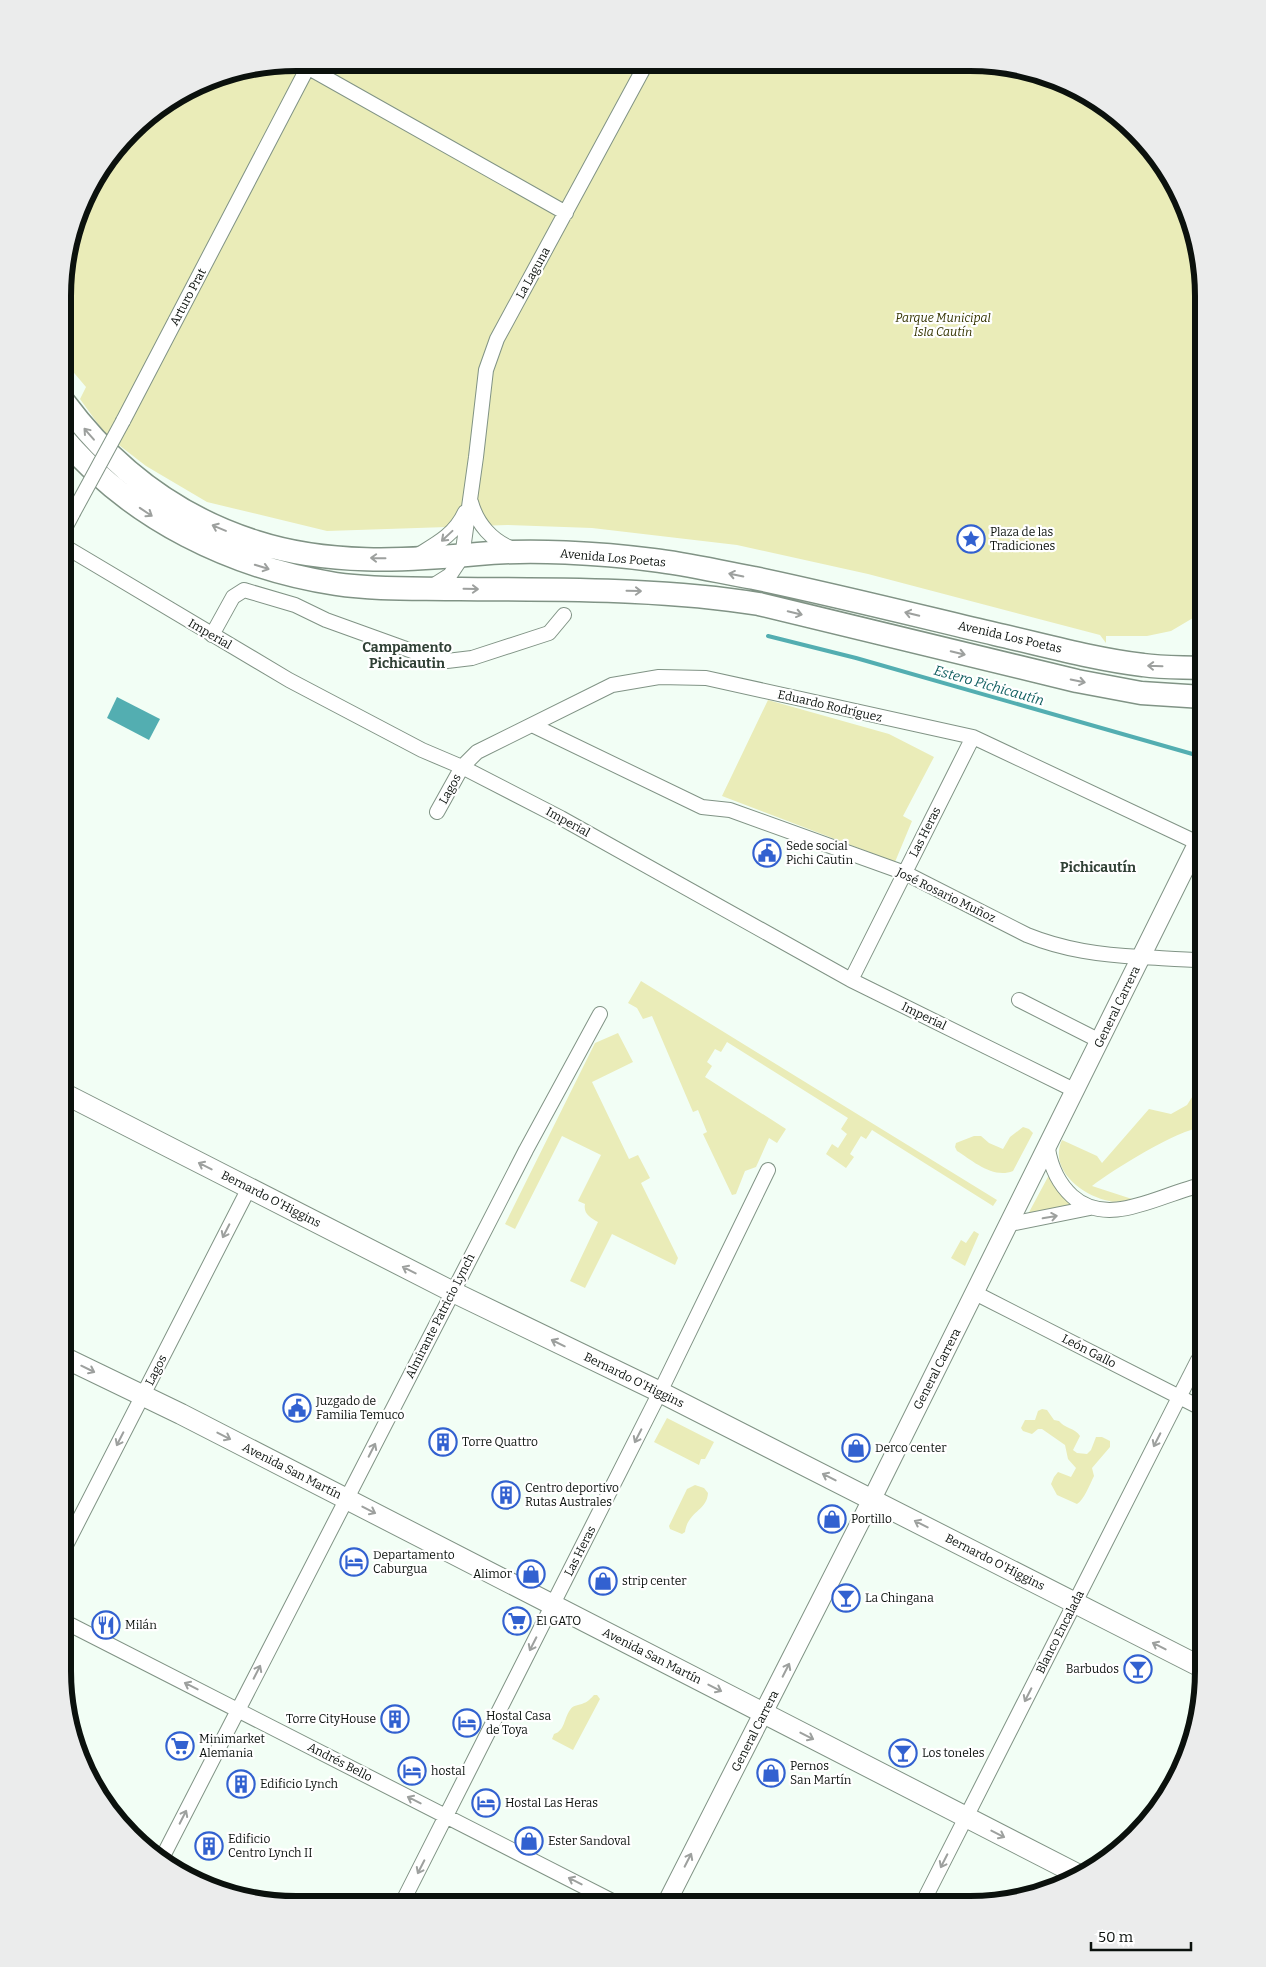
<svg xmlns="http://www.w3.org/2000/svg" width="1266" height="1967" viewBox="0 0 1266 1967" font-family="Bitter,serif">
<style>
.green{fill:#eaecb8}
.water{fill:#53aeb1}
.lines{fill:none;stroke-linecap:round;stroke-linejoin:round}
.stream{stroke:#53aeb1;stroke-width:4}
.minor-casing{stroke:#809385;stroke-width:16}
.tertiary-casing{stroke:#809385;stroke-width:20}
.secondary-casing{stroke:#809385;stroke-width:22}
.primary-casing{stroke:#809385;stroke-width:25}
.minor{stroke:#fff;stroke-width:14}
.tertiary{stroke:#fff;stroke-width:18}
.secondary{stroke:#fff;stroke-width:20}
.primary{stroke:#fff;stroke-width:22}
.minor-bridge-casing{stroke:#809385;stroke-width:16;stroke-linecap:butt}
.minor-bridge{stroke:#fff;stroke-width:14}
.oneway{stroke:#9da09e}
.labels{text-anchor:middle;stroke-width:4.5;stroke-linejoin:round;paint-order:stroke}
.street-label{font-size:12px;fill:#0b110d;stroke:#fff}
.park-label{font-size:12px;font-style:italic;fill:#343400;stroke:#fff}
.poi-label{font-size:12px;fill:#0b110d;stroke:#fff;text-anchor:start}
.neighbourhood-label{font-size:14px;font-weight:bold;fill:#304035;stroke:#fff}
.water-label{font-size:14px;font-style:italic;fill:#115f61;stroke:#fff}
.rim{fill:none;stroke:#0b110d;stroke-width:6}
</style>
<rect width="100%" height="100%" fill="#f2fef5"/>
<path class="green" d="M296,63L1001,65L1060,80L1112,111L1155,154L1186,206L1203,296V607L1193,608V618L1171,631L1147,636H1106V643L1100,635L868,574L737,545L592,528L507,525L327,531L207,502L146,466L106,435L80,399L86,387L64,361V266L87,192L142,121L207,80Z
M768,700L889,734L934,757L903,816L912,821L895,862L722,796Z
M641,981L997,1200L993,1206L872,1130L866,1139L861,1136L850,1154L854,1157L846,1168L826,1154L832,1144L838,1148L847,1134L841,1129L848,1118L727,1042L721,1052L715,1049L707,1062L712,1066L705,1077L786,1129L777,1143L769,1138L756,1167L745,1171L736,1194L732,1195L703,1134L707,1132L698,1110L693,1112L652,1016L643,1019L637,1008L628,1003Z
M618,1033L633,1062L592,1082L629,1159L638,1155L650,1178L641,1183L678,1258L675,1265L612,1234L585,1288L570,1281L598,1222C591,1218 583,1214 585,1204L578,1201L601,1155L562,1136L515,1229L505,1224L595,1043Z
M1196,1091L1203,1094V1127C1177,1130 1114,1169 1092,1186L1132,1199C1125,1201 1116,1203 1109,1201C1083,1196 1048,1170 1062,1140L1097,1156L1102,1163L1149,1109L1171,1114L1187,1105Z
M1023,1127L1029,1129L1033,1133L1013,1171C993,1179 973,1161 957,1151L955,1147L956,1143L974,1136H981L989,1143L1003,1149L1010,1137Z
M1049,1175L1066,1199L1076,1207L1027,1216Z
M974,1231L979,1234L965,1266L951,1258L961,1240L966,1243Z
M1042,1409L1047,1410L1054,1420L1059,1421C1064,1428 1075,1428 1080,1436L1073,1450L1077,1453L1087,1454L1091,1450L1096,1437H1102L1110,1441V1447L1092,1468L1094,1476C1090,1484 1084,1500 1077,1504L1057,1495L1051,1484L1054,1477L1058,1472L1071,1477L1076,1468L1068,1459L1065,1445L1042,1429H1038L1032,1434L1023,1431L1021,1428L1025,1420H1035L1038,1411Z
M667,1418L714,1442L705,1459H701L699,1465L654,1442Z
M695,1485L704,1488L708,1493C707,1511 688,1511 685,1532L682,1534L670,1529L669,1526L687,1489Z
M594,1695H597L600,1699L573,1750L552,1739L554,1734C565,1731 564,1718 570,1710C574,1704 578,1706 584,1703C588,1702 591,1698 594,1695Z"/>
<path class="water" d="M117,697L160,719L149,740L107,718Z"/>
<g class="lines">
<path class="stream" d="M768,636L856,658L1203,757"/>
<g class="minor-casing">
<path id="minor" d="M307,67L566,213
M123,421L310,63
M471,502C477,524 492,541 513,549
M64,530L73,513
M64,546L289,680L422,750L462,767L561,818L851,980L1076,1091
M418,555C438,543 455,534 465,512
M431,587L450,575L462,557L476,457L486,370L497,339L646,64
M212,635L233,597L244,590L295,605L326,620L423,655L447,661L472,658L549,633L564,615
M532,725L702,807L730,810L905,873L1027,935C1064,950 1101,955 1141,957C1162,958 1182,960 1203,960
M437,812L462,767L477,752L612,685L659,677L706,678L973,737L1198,843
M851,980L973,737
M1019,1000L1100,1041
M1048,1149C1051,1167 1058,1183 1072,1196C1109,1230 1163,1192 1203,1185
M1010,1224L1090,1208
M975,1293L1203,1409
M63,1551L249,1188
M63,1621L618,1904
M161,1860L526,1150L600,1014
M402,1903L660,1392L768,1170
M922,1904L1198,1360"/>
</g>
<g class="tertiary-casing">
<path id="tertiary" d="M666,1904L872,1499L1203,832"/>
</g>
<g class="secondary-casing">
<path id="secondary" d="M63,1093L453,1292L660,1392L1203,1668
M63,1357L181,1414L1079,1875"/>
</g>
<g class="primary-casing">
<path id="primary" d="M64,402C113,468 177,517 256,542C327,565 405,561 478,554C531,549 600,553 653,560C687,564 720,572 754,578C835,595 915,615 995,634C1044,645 1093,659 1143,665C1163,668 1183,667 1203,668
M64,439C132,519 232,568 336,584C377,590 419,588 460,589C560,590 660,588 759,604L1077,681L1141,693L1203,697"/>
</g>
<use href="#minor" class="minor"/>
<use href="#tertiary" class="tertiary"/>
<use href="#secondary" class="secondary"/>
<use href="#primary" class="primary"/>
<g class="minor-bridge-casing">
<path id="minor-bridge" d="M73,513L123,421"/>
</g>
<use href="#minor-bridge" class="minor-bridge"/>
</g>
<defs><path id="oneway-shaft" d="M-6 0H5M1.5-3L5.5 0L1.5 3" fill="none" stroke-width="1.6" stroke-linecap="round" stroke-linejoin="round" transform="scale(1.25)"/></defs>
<g class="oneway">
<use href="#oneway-shaft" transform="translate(89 434) rotate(-131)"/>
<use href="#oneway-shaft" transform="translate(146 512) rotate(34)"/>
<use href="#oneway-shaft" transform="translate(219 528) rotate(-157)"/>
<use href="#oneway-shaft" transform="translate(447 536) rotate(137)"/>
<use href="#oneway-shaft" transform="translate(378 558) rotate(-179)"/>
<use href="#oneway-shaft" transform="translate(262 567) rotate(17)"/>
<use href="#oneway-shaft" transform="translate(736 575) rotate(-168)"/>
<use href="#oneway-shaft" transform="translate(471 589) rotate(1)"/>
<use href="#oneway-shaft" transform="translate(634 591) rotate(1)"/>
<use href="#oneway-shaft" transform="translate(795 613) rotate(13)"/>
<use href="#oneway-shaft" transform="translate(912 614) rotate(-166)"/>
<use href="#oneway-shaft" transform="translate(958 653) rotate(13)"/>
<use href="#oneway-shaft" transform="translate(1155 666) rotate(-178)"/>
<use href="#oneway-shaft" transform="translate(1078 681) rotate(12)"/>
<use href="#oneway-shaft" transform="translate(205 1166) rotate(-153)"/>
<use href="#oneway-shaft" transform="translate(1050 1217) rotate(-10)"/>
<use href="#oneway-shaft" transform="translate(226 1231) rotate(117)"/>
<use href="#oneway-shaft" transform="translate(409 1270) rotate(-153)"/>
<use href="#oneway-shaft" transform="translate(558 1343) rotate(-154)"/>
<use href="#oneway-shaft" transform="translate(88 1369) rotate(26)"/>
<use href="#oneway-shaft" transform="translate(224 1436) rotate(27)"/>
<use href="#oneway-shaft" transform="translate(638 1436) rotate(117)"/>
<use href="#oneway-shaft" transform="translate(120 1439) rotate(117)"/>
<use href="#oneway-shaft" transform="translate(1157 1440) rotate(117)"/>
<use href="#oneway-shaft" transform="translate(372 1450) rotate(-63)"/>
<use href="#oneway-shaft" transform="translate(829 1477) rotate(-153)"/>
<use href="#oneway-shaft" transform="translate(369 1510) rotate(27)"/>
<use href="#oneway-shaft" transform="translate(921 1524) rotate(-153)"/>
<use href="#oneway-shaft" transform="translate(533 1644) rotate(117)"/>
<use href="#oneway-shaft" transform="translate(1159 1646) rotate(-153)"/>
<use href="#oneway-shaft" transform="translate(786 1670) rotate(-63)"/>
<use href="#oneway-shaft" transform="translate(257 1672) rotate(-63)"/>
<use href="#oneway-shaft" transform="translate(191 1686) rotate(-153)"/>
<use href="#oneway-shaft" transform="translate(715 1688) rotate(27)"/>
<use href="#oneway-shaft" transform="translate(1028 1695) rotate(117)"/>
<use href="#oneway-shaft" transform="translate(807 1736) rotate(27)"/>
<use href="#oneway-shaft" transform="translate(414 1800) rotate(-153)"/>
<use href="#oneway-shaft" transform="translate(183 1817) rotate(-63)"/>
<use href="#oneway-shaft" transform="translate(998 1834) rotate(27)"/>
<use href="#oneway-shaft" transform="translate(688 1860) rotate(-63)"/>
<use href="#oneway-shaft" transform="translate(944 1861) rotate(117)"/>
<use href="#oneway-shaft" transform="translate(421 1867) rotate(117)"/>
<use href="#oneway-shaft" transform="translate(575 1881) rotate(-153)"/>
</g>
<defs>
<g id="sight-ring" transform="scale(1.4375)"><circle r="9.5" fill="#fff" stroke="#3261d0" stroke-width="1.5"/><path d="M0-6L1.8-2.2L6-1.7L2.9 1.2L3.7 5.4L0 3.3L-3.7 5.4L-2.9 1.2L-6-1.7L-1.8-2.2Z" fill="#3261d0"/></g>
<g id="civic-ring" transform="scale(1.4375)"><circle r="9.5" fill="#fff" stroke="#3261d0" stroke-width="1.5"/><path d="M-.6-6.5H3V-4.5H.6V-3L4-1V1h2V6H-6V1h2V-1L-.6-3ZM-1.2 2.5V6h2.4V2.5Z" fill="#3261d0"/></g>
<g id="building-ring" transform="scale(1.4375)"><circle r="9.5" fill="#fff" stroke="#3261d0" stroke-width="1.5"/><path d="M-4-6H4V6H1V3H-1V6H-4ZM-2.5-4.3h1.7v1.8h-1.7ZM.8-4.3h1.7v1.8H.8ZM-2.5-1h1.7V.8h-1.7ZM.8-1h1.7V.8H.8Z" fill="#3261d0"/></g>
<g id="shop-ring" transform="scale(1.4375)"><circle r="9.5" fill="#fff" stroke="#3261d0" stroke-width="1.5"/><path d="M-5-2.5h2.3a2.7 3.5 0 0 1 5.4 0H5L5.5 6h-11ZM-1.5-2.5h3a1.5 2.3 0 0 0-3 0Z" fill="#3261d0"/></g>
<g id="hotel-ring" transform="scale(1.4375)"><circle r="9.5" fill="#fff" stroke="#3261d0" stroke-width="1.5"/><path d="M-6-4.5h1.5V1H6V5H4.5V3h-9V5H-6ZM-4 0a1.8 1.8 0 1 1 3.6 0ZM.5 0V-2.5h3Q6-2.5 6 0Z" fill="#3261d0"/></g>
<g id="bar-ring" transform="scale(1.4375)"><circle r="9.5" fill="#fff" stroke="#3261d0" stroke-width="1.5"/><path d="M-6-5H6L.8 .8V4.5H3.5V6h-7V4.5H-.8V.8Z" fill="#3261d0"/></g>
<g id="supermarket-ring" transform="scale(1.4375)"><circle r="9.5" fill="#fff" stroke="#3261d0" stroke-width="1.5"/><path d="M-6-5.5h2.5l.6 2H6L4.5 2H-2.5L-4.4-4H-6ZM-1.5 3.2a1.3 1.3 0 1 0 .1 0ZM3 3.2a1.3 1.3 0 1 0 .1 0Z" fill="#3261d0"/></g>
<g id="restaurant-ring" transform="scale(1.4375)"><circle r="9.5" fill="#fff" stroke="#3261d0" stroke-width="1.5"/><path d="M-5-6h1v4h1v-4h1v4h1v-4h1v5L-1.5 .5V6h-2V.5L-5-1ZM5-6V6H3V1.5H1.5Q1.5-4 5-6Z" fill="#3261d0"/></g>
</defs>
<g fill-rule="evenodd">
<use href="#sight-ring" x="971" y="539"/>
<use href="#civic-ring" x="767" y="853"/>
<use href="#civic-ring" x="297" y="1408"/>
<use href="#building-ring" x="443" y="1442"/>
<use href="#shop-ring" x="856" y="1448"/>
<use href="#building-ring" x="506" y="1495"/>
<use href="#shop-ring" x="832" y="1519"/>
<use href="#hotel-ring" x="354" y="1562"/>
<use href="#shop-ring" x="531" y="1574"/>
<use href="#shop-ring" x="603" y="1581"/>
<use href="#bar-ring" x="846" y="1598"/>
<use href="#supermarket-ring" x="517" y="1621"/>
<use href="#restaurant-ring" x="106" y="1625"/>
<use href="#bar-ring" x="1138" y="1669"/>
<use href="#building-ring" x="395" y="1719"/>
<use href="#hotel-ring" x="467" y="1723"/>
<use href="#supermarket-ring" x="180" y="1746"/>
<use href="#bar-ring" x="903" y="1753"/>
<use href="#hotel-ring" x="412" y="1771"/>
<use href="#shop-ring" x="771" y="1773"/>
<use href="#building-ring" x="241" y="1784"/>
<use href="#hotel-ring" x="486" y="1803"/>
<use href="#shop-ring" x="529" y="1841"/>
<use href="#building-ring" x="209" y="1846"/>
</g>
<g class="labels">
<g class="street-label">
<text transform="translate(533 273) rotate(-61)" y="4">La Laguna</text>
<text transform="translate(188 297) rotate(-62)" y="4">Arturo Prat</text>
<text transform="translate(613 558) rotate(5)" y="4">Avenida Los Poetas</text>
<text transform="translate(210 634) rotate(30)" y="4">Imperial</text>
<text transform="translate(1010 637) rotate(13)" y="4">Avenida Los Poetas</text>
<text transform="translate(830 706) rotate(13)" y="4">Eduardo Rodríguez</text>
<text transform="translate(450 789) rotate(-61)" y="4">Lagos</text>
<text transform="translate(568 822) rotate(29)" y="4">Imperial</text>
<text transform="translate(925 832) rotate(-63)" y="4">Las Heras</text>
<text transform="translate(946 895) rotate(26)" y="4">José Rosario Muñoz</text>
<text transform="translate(1117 1007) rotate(-64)" y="4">General Carrera</text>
<text transform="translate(924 1016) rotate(26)" y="4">Imperial</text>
<text transform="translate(271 1199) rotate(27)" y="4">Bernardo O'Higgins</text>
<text transform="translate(440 1316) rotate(-63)" y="4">Almirante Patricio Lynch</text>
<text transform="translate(1089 1351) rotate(27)" y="4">León Gallo</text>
<text transform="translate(937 1369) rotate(-63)" y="4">General Carrera</text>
<text transform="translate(156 1370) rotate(-63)" y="4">Lagos</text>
<text transform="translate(634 1380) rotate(26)" y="4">Bernardo O'Higgins</text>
<text transform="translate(292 1471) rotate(27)" y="4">Avenida San Martín</text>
<text transform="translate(580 1551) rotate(-63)" y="4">Las Heras</text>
<text transform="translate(995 1562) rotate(27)" y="4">Bernardo O'Higgins</text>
<text transform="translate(1060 1632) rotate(-63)" y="4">Blanco Encalada</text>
<text transform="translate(652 1656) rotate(27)" y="4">Avenida San Martín</text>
<text transform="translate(755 1731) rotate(-63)" y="4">General Carrera</text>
<text transform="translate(340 1762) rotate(27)" y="4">Andrés Bello</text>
</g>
<g class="park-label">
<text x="943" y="322">Parque Municipal<tspan x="943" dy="14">Isla Cautín</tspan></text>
</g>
<g class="poi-label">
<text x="990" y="536">Plaza de las<tspan x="990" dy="14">Tradiciones</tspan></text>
<text x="786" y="850">Sede social<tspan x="786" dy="14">Pichi Cautin</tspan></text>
<text x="316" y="1405">Juzgado de<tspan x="316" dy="14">Familia Temuco</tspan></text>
<text x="462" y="1446">Torre Quattro</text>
<text x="875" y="1452">Derco center</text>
<text x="525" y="1492">Centro deportivo<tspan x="525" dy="14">Rutas Australes</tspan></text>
<text x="851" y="1523">Portillo</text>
<text x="373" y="1559">Departamento<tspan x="373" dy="14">Caburgua</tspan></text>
<text x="512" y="1578" text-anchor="end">Alimor</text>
<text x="622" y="1585">strip center</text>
<text x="865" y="1602">La Chingana</text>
<text x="536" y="1625">El GATO</text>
<text x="125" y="1629">Milán</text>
<text x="1119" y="1673" text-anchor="end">Barbudos</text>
<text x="486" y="1720">Hostal Casa<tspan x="486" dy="14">de Toya</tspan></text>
<text x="376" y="1723" text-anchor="end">Torre CityHouse</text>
<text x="199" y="1743">Minimarket<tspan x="199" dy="14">Alemania</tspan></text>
<text x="922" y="1757">Los toneles</text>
<text x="790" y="1770">Pernos<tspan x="790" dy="14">San Martín</tspan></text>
<text x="431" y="1775">hostal</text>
<text x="260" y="1788">Edificio Lynch</text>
<text x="505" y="1807">Hostal Las Heras</text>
<text x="228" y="1843">Edificio<tspan x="228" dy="14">Centro Lynch II</tspan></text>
<text x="548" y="1845">Ester Sandoval</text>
</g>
<g class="neighbourhood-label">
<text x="407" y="652">Campamento<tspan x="407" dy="16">Pichicautin</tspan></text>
<text x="1098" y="872">Pichicautín</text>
</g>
<g class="water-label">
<text transform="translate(989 685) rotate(16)" y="5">Estero Pichicautín</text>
</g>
</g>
<path d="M0 0H1266V1967H0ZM296 71H970A225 225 0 0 1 1195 296V1671A225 225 0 0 1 970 1896H296A225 225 0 0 1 71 1671V296A225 225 0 0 1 296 71Z" fill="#ebecec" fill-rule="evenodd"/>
<path class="rim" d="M296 71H970A225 225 0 0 1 1195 296V1671A225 225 0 0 1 970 1896H296A225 225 0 0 1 71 1671V296A225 225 0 0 1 296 71Z"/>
<path d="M1091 1942v8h100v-8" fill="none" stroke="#0b110d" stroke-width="2.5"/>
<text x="1098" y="1942" font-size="15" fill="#0b110d" stroke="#ffffff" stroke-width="4" paint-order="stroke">50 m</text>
</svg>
